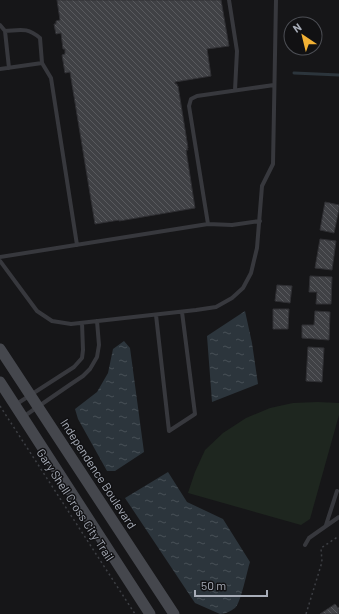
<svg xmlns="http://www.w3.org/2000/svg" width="339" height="614" viewBox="0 0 339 614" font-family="Barlow,sans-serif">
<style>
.pitch{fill:#1e261f}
.water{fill:url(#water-ripples)}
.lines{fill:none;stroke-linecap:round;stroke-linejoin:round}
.stream{stroke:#2c353c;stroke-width:3}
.building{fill:url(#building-back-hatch);stroke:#303034}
.path{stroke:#3d3f44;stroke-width:1.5;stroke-dasharray:2 3;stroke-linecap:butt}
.service{stroke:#37383d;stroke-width:4}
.secondary{stroke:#45474d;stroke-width:11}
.labels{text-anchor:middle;stroke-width:3;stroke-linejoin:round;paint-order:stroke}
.street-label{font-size:12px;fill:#a8adb8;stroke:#111113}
</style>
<defs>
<pattern id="water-ripples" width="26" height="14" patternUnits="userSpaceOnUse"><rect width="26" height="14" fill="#2c353c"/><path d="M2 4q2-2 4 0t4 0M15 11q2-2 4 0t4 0" fill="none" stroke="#485056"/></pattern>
<pattern id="building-back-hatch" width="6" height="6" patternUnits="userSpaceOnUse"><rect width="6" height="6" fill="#404145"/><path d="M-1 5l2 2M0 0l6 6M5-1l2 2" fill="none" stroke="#595a5e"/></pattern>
</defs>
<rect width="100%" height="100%" fill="#161618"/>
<path class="pitch" d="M318,402L339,403V415L310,519L301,525L188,493L195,472L205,450L223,433L246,418L270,408L293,403Z"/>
<path class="water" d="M245,311L252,343L258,384L212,402L207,336Z
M124,341L130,348L144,452L115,471H107L78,419L75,409L97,392L108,373L113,349Z
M168,472L187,502L223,519L250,562C247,571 241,603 235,608C231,611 225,614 220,614L195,603L125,498Z"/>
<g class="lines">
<path class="stream" d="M294,73L339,75"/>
</g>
<path class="building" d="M57,0H221L229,46L207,49L211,76L175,82V84H177V86H178L188,148H187L188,150H186L195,208L119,221V220L95,224L70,72L65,73L62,55L65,54V49H63L61,33L56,34L54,24H56V21L60,20Z
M325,202L339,205V209L334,233L320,230Z
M320,239L336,241L332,270L315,268Z
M310,276L332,277L331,304H316L317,292H309Z
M277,285L292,286L290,303L275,301Z
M273,309H289L288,329H273Z
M315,311L330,312L329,340L302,338V325H314Z
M308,347L324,348L322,382L306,381Z
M335,604L338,608L339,607V614H320Z"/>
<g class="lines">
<path class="path" d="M0,406L135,614
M306,614L322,562L321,548L339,536"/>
<path class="service" d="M229,0L237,51L235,90
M0,25L5,31C21,30 27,27 40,38L42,63L51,78L77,245
M5,31L9,68
M0,69L42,63
M208,224L189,106L191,99L197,96L274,85
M0,257L208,224L232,225L260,221
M0,261L37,311L52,321L71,324L196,310L216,307L232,298L243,288L251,273L257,248L262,186L273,164L276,0
M156,315L169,431L195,414L182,312
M15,405L74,367L82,358L83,350L82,323
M23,417L71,384L83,376L90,369L97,357L99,345L97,321
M326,525L337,491
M305,545L309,538L339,517"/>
<path class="secondary" d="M0,349L174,614
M0,382L150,614"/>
</g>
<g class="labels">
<g class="street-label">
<text transform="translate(98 474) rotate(57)" y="4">Independence Boulevard</text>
<text transform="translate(75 505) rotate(57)" y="4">Gary Shell Cross City Trail</text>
</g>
</g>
<g transform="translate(303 36) rotate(325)"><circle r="19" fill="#111113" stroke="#4d4f55"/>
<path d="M0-3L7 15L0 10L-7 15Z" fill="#f2b134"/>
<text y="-6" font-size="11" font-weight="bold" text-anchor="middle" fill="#a8adb8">N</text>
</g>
<path d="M195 590v6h72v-6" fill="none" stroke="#a8adb8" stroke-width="2"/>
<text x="201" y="590" font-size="12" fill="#a8adb8" stroke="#111113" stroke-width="3" paint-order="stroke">50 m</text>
</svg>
